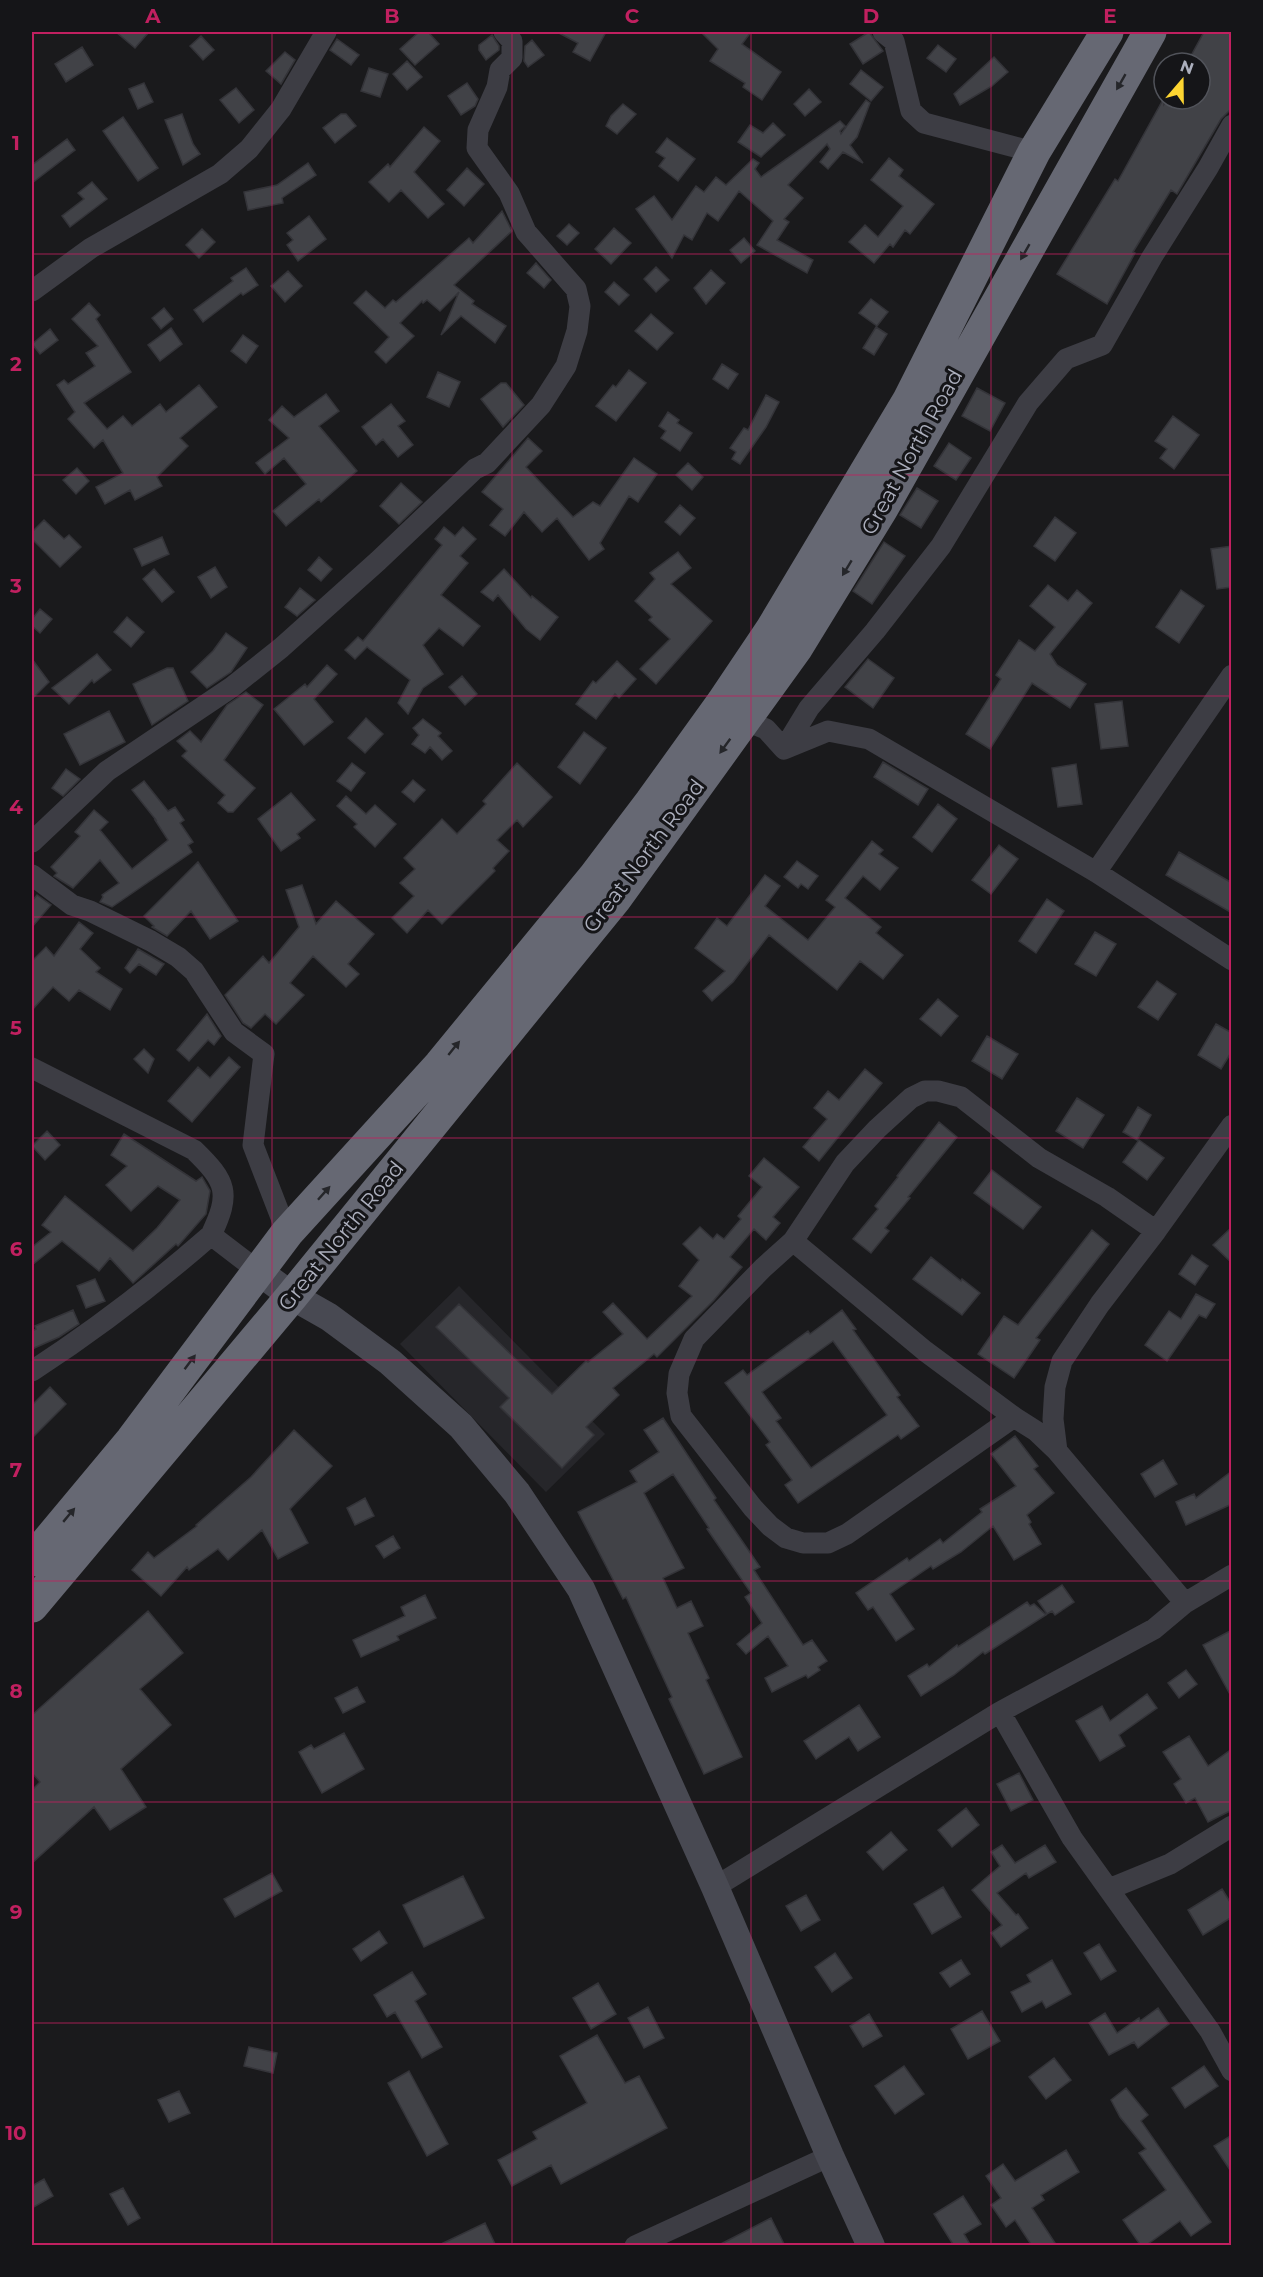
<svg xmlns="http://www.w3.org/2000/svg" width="1263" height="2277" viewBox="0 0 1263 2277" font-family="Montserrat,sans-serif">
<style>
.built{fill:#26262a}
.building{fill:#414247;stroke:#343439;stroke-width:1.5;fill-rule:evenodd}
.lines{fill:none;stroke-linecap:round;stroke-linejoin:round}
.street{stroke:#3d3d44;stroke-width:21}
.secondary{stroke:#484952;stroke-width:28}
.highway{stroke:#666873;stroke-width:33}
.oneway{fill:#25262a}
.grid{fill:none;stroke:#c12060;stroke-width:1.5;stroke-opacity:0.55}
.labels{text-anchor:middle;stroke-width:6;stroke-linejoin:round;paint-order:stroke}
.street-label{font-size:21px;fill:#acafbd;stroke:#151518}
.neatline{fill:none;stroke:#c12060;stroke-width:2}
.grid-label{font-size:20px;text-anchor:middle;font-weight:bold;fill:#c12060}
</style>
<rect width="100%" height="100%" fill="#1a1a1c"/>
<path class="built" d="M459,1286L605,1434L546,1492L400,1344Z"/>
<path class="building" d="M116,32H149L135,48Z
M419,32H428L439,44L415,65L400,49Z
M557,32H606L590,61L573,52L578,43Z
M701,32H751L742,44L781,72L762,100L743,87L745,83L710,61L718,49Z
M869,32L883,51L863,64L850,44Z
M1204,32H1232V108L1221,119L1177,194L1171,190L1133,252L1135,253L1107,304L1057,274L1115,179L1118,181L1164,98V104L1167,99H1200V63H1187Z
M492,35L499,46V50L486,60L479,50V45Z
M201,36L214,50L203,60L190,46Z
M337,39L359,55L351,65L330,50Z
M532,40L544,55L528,67L524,61L525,46Z
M938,45L956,59L946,72L927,58Z
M82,47L93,65L66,82L55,64Z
M285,52L295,60L281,84L266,71Z
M994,57L1008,72L992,86L960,105L954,94Z
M407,61L422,77L407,90L393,74Z
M369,68L388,74L380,97L361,91Z
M861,70L883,87L871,101L850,84Z
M144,83L153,102L138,109L129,89Z
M467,83L478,99L475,106L461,115L448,96Z
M236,88L254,110L239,123L220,100Z
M809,89L821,102L805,116L794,104Z
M866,100L870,103L857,137L850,145L863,163L843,152L828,169L820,162L830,149L827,144L788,185L803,198L784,219L789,222L777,240L813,260L807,273L757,245L773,221L739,191L718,221L707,213L692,240L684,235L672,258L636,209L654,196L672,220L696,186L704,192L716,177L726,185L753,159L759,163L755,169L761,177L840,121L845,126L840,131L841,134Z
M623,104L636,114L617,134L606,126L611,116Z
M182,114L193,144L200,154L183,165L165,120Z
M341,114H346L356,126L335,143L323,128Z
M123,117L158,168L138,181L103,131Z
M773,123L785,135L761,157L738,142L750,125L763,133Z
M424,127L440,141L414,172L444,204L428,218L401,190L389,202L369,182L388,164L390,167Z
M667,138L695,159L678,181L659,166L665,158L656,152Z
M67,139L75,150L32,183V165Z
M889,158L903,170L899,176L934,204L910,234L905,230L893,247L890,244L874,263L849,242L865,225L878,237L903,206L871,180Z
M308,163L316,175L282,198L283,203L248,210L244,192L277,185Z
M467,168L484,184L464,206L447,190Z
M92,182L107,199L70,227L62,216L84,199L78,193Z
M502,211L512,231L454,285L474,301L472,304L506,326L495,343L461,316L441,335L459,292L440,311L427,300L423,303L422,301L400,323L414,336L386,363L375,352L389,337L354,303L366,291L385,308L393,300L396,302L469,238L473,243Z
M309,216L326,239L298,261L287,245L293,240L287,233Z
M569,224L579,233L567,245L557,236Z
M614,228L631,243L611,264L595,249Z
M202,229L215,242L199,258L186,245Z
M744,238L755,251L741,263L730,250Z
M536,263L551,280L544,288L527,273Z
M656,267L669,280L656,292L644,279Z
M246,268L258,285L243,295L241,293L203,322L194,310L233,281L231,278Z
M711,270L725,283L706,304L694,288Z
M288,271L302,286L285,302L271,286Z
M614,282L629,295L619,305L605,292Z
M871,299L888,312L877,326L859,313Z
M89,303L100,315L96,319L131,372L84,403L107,429L123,416L132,426L160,404L166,412L199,385L217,407L180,438L188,446L157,477L162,486L135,500L130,490L105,504L96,487L123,473L103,440L94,448L68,419L75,412L57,385L64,380L68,384L95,366L86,353L98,346L72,319Z
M164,308L173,319L161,329L152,318Z
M651,314L673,333L657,350L635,331Z
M876,327L887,334L874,355L863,348Z
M171,328L182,344L160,361L148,345Z
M50,329L58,340L40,354L32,344Z
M243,335L258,346L246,363L231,351Z
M722,364L738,374L728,389L713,379Z
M629,370L646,383L616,421L596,406L613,385L616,387Z
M438,372L460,382L449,407L427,397Z
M501,383H506L524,405L503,427L481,399Z
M977,388L1005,403L990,431L962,416Z
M326,394L339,411L319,426L357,471L321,502L319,499L286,526L273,511L306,484L284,458L265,474L256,463L289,438L269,420L282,406L294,417Z
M766,395L779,402L766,427L740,464L732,459L736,452L730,448L744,428L748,430Z
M391,404L405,421L398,426L413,445L398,457L383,439L376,445L362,427Z
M668,412L679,420L677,423L692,433L680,451L661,438L666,431L659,426Z
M1173,416L1199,435L1174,469L1160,458L1167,449L1155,441Z
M528,438L542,451L526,467L573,517L593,502L600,506L634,458L657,474L638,502L629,496L600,543L604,549L589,560L557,518L542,532L524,512L505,536L490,525L503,509L482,492Z
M949,443L971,458L956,480L934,466Z
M688,463L703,477L692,490L676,475Z
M77,468L89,481L76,494L63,480Z
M401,483L422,502L399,524L380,506Z
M917,488L938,501L921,528L900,515Z
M680,505L695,518L680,535L665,522Z
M1055,517L1076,533L1055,561L1034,546Z
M44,520L64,539L69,535L81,547L60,567L32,539V532Z
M444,527L455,536L463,527L476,539L460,556L468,563L441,595L480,626L463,646L439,628L423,645L443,674L423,688L408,714L398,703L410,680L367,647L355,659L345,650L358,637L363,641L442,545L435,539Z
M162,537L169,554L142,566L134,549Z
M884,542L905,556L872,604L853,591Z
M1232,546V587L1217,589L1211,549Z
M678,552L691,568L671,584L712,621L656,684L640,669L670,639L649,620L652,617L635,601L655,579L650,573Z
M319,557L332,569L321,581L308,570Z
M215,567L227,587L211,598L198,577Z
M154,569L174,592L162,602L143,579Z
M504,569L531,598L532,596L558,617L540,640L526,629L498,595L493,601L481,592Z
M1048,585L1068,601L1077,590L1092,603L1050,654L1057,665L1086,684L1070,708L1032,683L990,749L966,734L1001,679L996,675L1019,640L1035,651L1055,627L1030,606Z
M300,588L315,600L297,616L285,607Z
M1181,590L1204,606L1179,643L1156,627Z
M40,609L52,619L40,633L32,626V619Z
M127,617L144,632L131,647L114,632Z
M226,633L247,648L231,672L207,688L191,672L213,651Z
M97,654L111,670L94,683L92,680L69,704L52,688Z
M32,659L49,682L32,699Z
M868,659L894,678L873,708L845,687Z
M617,661L636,679L619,698L615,694L596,719L576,704L593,681L596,683Z
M327,665L337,674L314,699L333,722L304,745L274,709L305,684L307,687Z
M167,668H173L188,701L152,725L133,684Z
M462,676L477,694L465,705L449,687Z
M246,692L263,705L224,760L255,788L233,812H228L218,803L225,795L182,756L187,751L177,741L190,731L201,742L227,705Z
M1122,701L1128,746L1101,749L1095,704Z
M109,711L125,742L80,765L64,734Z
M366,718L383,734L365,753L348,738Z
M423,719L441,733L438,736L452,751L442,760L430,747L425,753L412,744L419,735L413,728Z
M584,732L606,748L580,784L558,767Z
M883,762L928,789L918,805L874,777Z
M352,763L365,773L351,791L337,781Z
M517,763L552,797L523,827L517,820L497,840L509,851L493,868L495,871L442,924L428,910L407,933L392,918L414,896L400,883L415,869L404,858L442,819L457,834L486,804L483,801Z
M1076,764L1082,804L1058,807L1052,768Z
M66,769L80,779L63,796L52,788Z
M413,780L425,790L414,802L402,792Z
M144,781L168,811L175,807L184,820L180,823L193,842L188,845L192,852L112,907L100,902L103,897L102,895L119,883L100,860L73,888L54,876L57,873L51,867L80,836L75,832L94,810L108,822L100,830L132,869L168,840L155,820H156L132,790Z
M291,793L315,820L297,834L300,838L281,851L258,819Z
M346,796L366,814L375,805L396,824L375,847L354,827L357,824L337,806Z
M938,804L957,819L932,852L913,837Z
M872,841L883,850L879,854L898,868L880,890L863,876L845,898L881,927L876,933L903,955L883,979L860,961L837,990L769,935L733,982L712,1001L703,991L725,971L695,948L717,918L727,926L765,875L780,886L765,906L808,940L835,907L826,900Z
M999,845L1018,859L991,894L972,880Z
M1179,852L1232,883V913L1166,875Z
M797,861L818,876L808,889L801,884L798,888L784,877Z
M198,862L238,921L210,939L191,911L167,936L152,927L154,926L144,916Z
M302,885L316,924L336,901L374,934L348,964L359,974L346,987L313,956L290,983L304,995L276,1024L265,1014L251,1028L243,1023L225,995L263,956L269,963L299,927L286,890Z
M37,895L51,905L32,927V901Z
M1047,899L1064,911L1036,953L1019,941Z
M79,922L93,933L80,949L100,968L96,972L122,989L110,1010L79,990L69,1001L53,987L32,1010V961L46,947L54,956Z
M1095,932L1116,944L1096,976L1075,964Z
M138,949L164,964L156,975L139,964L130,973L125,968Z
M1157,981L1176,994L1158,1020L1138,1007Z
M938,999L958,1016L941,1036L920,1019Z
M207,1014L221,1036L214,1045L208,1040L189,1061L177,1050Z
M1216,1024L1232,1033V1051L1221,1069L1198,1055Z
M987,1036L1018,1054L1002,1079L972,1061Z
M144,1049L154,1059L148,1073L134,1059Z
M229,1057L240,1067L192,1122L168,1101L198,1067L210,1078Z
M865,1069L882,1083L819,1161L803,1147L827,1119L814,1108L828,1091L839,1100Z
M1077,1098L1104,1115L1083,1148L1056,1131Z
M1138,1107L1151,1115L1137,1140L1123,1132Z
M939,1122L957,1137L908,1197L910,1198L885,1228L889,1231L871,1253L853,1239L878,1209L875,1206L898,1177L897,1176Z
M47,1131L60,1145L45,1160L32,1146Z
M124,1134L196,1181L202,1177L210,1191L206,1214L178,1246L176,1244L133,1283L110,1258L99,1271L62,1241L32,1265V1247L51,1232L42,1225L65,1196L133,1251L157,1228L180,1200L158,1186L131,1211L106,1185L127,1166L111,1155Z
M1139,1140L1164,1158L1147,1180L1123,1162Z
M764,1158L799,1187L773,1217L780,1223L766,1240L754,1229L730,1257L742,1267L714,1300L657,1357L654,1354L613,1388L619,1395L586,1427L594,1435L562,1468L500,1407L509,1398L436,1327L459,1304L552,1394L586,1361L588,1362L623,1334L603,1312L613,1303L647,1339L692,1296L679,1286L699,1260L683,1244L700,1227L713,1239L717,1234L724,1239L741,1219L738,1216L762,1187L749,1176Z
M992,1170L1041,1207L1023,1229L974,1193Z
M1232,1227V1263L1213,1245Z
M1092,1230L1109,1244L1036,1338L1040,1340L1014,1378L978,1354L1004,1316L1018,1325Z
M1192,1255L1208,1266L1195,1285L1179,1274Z
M931,1257L961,1281L962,1279L980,1293L962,1315L913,1279Z
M95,1279L105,1301L86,1308L77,1286Z
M1196,1294L1215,1304L1206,1318L1199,1315L1167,1361L1145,1345L1169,1311L1181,1319Z
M73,1310L79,1324L59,1337L32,1349V1331L36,1329L35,1326Z
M842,1310L856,1329L853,1330L900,1395L897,1397L919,1426L901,1439L898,1435L798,1503L785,1485L792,1480L766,1445L770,1442L725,1383L743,1370L747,1375L808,1331L810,1334ZM833,1341L887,1415L811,1468L776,1421L781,1418L762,1392Z
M50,1387L66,1404L32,1438V1405Z
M663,1418L716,1498L714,1500L760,1567L754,1570L803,1645L812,1640L827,1661L818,1667L820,1670L808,1678L806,1675L772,1692L765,1678L788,1666L768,1636L746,1654L737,1644L762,1623L745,1597L751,1593L707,1529L709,1528L673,1474L644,1493L684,1568L663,1578L677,1608L691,1601L703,1626L688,1633L709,1678L706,1680L742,1757L704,1774L669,1699L672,1697L626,1597L623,1599L578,1512L637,1482L630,1471L659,1452L644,1430Z
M294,1430L332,1466L290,1509L308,1543L278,1559L262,1530L228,1560L218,1549L189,1570L187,1567L161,1596L132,1570L148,1552L154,1558L197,1526L196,1525L251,1477Z
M1015,1436L1038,1466L1034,1469L1054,1493L1027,1515L1031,1522L1029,1524L1041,1544L1014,1560L993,1526L961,1552L933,1569L931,1566L890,1594L914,1629L896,1641L873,1607L868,1610L856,1593L907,1558L909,1561L940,1539L943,1543L982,1512L980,1509L1016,1486L991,1454Z
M1163,1460L1177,1484L1155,1497L1141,1474Z
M1232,1471V1504L1186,1525L1176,1502L1194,1494L1196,1498Z
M365,1498L374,1516L355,1525L347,1508Z
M393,1536L400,1548L384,1558L376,1546Z
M1062,1585L1074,1602L1055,1615L1052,1611L1047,1614L1038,1601Z
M425,1595L436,1618L397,1636L399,1640L361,1657L353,1640L405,1616L401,1607Z
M1027,1602L1030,1606L1034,1604L1046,1615L985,1654L983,1652L954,1675L921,1696L908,1676L927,1664L929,1667L957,1645L958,1647Z
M148,1611L183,1653L140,1689L171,1725L121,1769L146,1807L110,1830L94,1807L32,1863V1790L40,1782L32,1773V1715Z
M1232,1630V1698L1203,1645Z
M1186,1670L1197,1684L1179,1698L1168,1683Z
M357,1687L365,1702L343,1713L335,1698Z
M1147,1694L1157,1708L1119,1735L1125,1746L1100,1761L1076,1721L1102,1706L1110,1721Z
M859,1705L880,1737L858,1751L849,1737L816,1759L804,1741Z
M344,1733L364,1769L322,1793L299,1752L311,1745L314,1749Z
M1189,1736L1208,1766L1232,1749V1810L1208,1822L1195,1798L1186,1803L1174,1784L1181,1779L1163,1752Z
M1019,1773L1033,1800L1011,1811L997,1784Z
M966,1808L979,1825L952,1847L938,1830Z
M891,1832L907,1850L883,1870L867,1852Z
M1002,1845L1015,1863L1045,1845L1056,1862L1029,1878L1026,1873L997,1893L1016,1915L1018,1914L1028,1928L1001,1947L991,1933L1002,1925L972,1890L1000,1866L991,1852Z
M272,1873L282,1891L235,1917L224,1899Z
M463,1876L484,1918L424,1947L403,1905Z
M943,1887L961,1917L932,1934L914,1904Z
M1222,1889L1232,1905V1917L1203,1935L1188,1910Z
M806,1895L820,1920L801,1931L786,1906Z
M379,1931L387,1943L361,1961L353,1949Z
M1099,1944L1116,1971L1101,1980L1084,1953Z
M835,1953L852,1978L832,1992L815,1967Z
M961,1960L970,1974L950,1987L940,1973Z
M1052,1960L1071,1994L1046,2008L1042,2001L1022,2012L1011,1992L1031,1982L1027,1975Z
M412,1972L426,1994L415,2001L442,2047L422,2058L395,2012L387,2017L374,1995Z
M598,1983L616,2014L591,2029L573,1998Z
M648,2007L664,2038L644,2048L628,2018Z
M1158,2008L1169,2024L1138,2048L1134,2042L1109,2055L1089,2023L1105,2013L1117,2033L1139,2018L1140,2021Z
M982,2011L1000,2041L968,2059L951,2029Z
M869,2014L882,2036L863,2047L850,2026Z
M597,2035L625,2083L639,2076L667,2128L561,2184L551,2165L512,2186L498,2160L537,2139L533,2132L587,2103L560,2056Z
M249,2047L277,2053L273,2073L244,2066Z
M1054,2058L1071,2080L1046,2099L1029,2077Z
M904,2066L924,2094L895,2114L875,2086Z
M1204,2066L1218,2086L1185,2108L1172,2088Z
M409,2071L448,2144L427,2156L388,2083Z
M1126,2088L1148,2115L1141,2121L1211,2222L1191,2236L1180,2221L1145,2246H1141L1123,2220L1166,2190L1139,2153L1146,2149L1120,2117L1111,2100Z
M179,2091L190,2113L169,2122L158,2100Z
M1232,2135V2173L1214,2146Z
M1066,2150L1079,2172L1041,2195L1044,2200L1032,2208L1057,2246H1032L1015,2220L1006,2227L991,2205L1001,2198L986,2176L1003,2164L1015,2181Z
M44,2179L53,2196L32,2208V2186Z
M123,2188L140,2218L128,2225L110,2194Z
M963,2196L981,2224L964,2234L971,2246H954L934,2214Z
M771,2218L785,2246H717Z
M485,2223L496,2246H437Z"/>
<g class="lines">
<path class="street" d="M883,32L894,41L911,111L924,123L1034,152
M32,291L91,248L220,174L249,149L281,109L326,32
M744,720L766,729L784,749L828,731L869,739L1096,872L1232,960
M784,749L809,708L875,631L941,546L1028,403L1066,359L1102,345L1152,257L1208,168L1232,125
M32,842L107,771L232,687L281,648L378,561L475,469L487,463L541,405L566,366L577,331L580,306L576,289L526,232L509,193L477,148L478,130L497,87L500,70L512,58V41L504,32
M1096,872L1232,675
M32,875L72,905L90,911L151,941L178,957L194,971L234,1032L264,1054L253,1145L287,1233
M32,1068L194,1150C227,1182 231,1193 211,1235
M793,1241L925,1351L1014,1417
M32,1371C95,1330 154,1285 211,1235L258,1271
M1057,1451L1036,1431L1014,1417L847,1534L828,1543H803L786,1538L770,1526L753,1508L681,1416L677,1393L679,1374L694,1339L763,1268L793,1241L845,1163L877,1129L911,1098L925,1091H938L961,1097L1039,1158L1107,1197L1156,1231
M1185,1603L1057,1451L1053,1419L1055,1387L1062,1361L1100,1304L1156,1231L1232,1125
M1000,1712L1072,1838L1210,2031L1232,2071
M715,1887L1000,1712L1154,1629L1185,1603L1232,1575
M1109,1889L1170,1864L1232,1826
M635,2246L830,2156"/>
<path class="secondary" d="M258,1271L292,1296L329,1317L390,1362L461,1426L517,1493L581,1589L715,1887L830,2156L871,2246"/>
<path class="highway" d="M32,1560L132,1440L287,1233L440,1065L595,876L651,802L723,702L772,629L909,400L1034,152L1107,32
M32,1606L292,1296L615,899L797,647L881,510L1150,32"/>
</g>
<defs><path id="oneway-solid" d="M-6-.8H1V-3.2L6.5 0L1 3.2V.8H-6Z" transform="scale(1.5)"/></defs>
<g class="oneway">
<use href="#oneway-solid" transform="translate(1121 82) rotate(120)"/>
<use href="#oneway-solid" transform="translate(1025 252) rotate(120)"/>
<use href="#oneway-solid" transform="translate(847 568) rotate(121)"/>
<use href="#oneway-solid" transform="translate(725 746) rotate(126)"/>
<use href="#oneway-solid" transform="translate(454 1048) rotate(-51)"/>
<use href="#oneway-solid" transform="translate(324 1193) rotate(-48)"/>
<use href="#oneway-solid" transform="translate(190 1362) rotate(-53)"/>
<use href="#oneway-solid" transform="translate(69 1515) rotate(-50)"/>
</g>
<path class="grid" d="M272,32V2246M512,32V2246M751,32V2246M991,32V2246M32,254H1232M32,475H1232M32,696H1232M32,917H1232M32,1138H1232M32,1360H1232M32,1581H1232M32,1802H1232M32,2023H1232"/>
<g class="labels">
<g class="street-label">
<text transform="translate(912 452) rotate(-61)" y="7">Great North Road</text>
<text transform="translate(644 856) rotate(-53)" y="7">Great North Road</text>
<text transform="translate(341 1236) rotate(-51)" y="7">Great North Road</text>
</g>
</g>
<rect width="1263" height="2277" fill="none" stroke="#151518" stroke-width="66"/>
<g transform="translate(1182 81) rotate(20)"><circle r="28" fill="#151518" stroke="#51535a" stroke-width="1.5"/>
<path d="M0-4.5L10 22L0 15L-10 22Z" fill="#fdd531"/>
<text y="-9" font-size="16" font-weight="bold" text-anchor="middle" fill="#acafbd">N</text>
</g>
<rect x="33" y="33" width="1197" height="2211" class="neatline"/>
<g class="grid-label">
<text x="153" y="23">A</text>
<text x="392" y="23">B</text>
<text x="632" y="23">C</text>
<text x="871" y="23">D</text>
<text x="1110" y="23">E</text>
<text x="16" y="150">1</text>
<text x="16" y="371">2</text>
<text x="16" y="593">3</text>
<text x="16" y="814">4</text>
<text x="16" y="1035">5</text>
<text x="16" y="1256">6</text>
<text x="16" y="1477">7</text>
<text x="16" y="1698">8</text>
<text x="16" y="1919">9</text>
<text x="16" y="2140">10</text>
</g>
</svg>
